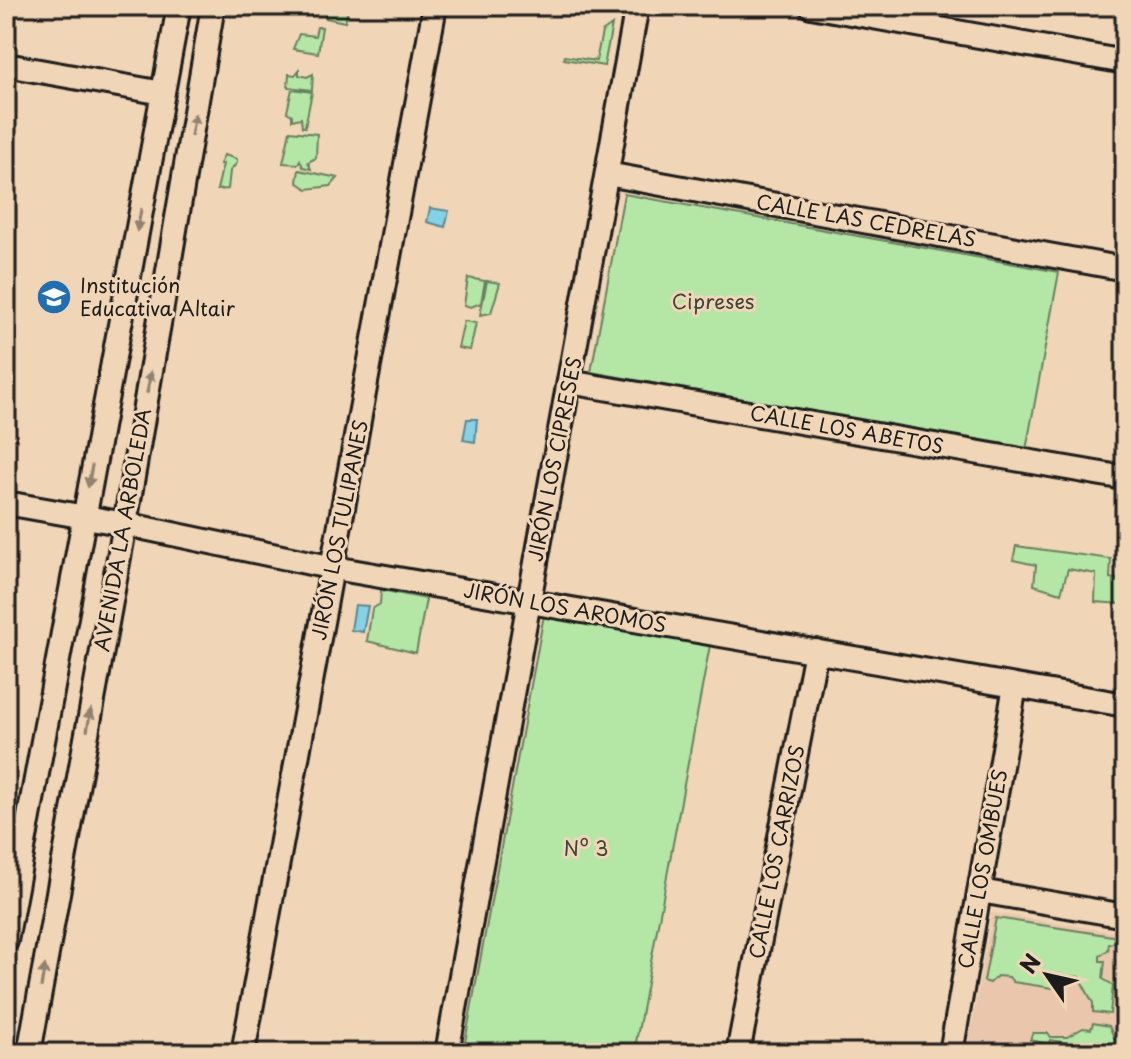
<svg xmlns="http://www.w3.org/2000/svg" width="1131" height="1059" viewBox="0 0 1131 1059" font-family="'Playpen Sans',sans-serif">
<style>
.built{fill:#eac6ad}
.green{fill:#b4e6a6;stroke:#688161;stroke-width:2}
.water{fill:#85d1e5;stroke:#5b8995;stroke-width:2}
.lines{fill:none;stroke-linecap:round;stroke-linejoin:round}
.minor-casing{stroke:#1c1c1c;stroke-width:28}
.minor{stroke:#f0d5b7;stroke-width:22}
.oneway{fill:#918271}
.labels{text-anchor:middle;stroke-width:6;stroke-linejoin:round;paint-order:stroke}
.street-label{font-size:20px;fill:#1c1c1c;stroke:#f0d5b7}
.poi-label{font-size:20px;fill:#1c1c1c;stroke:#f0d5b7;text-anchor:start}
.park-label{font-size:20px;fill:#3a4438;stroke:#f0d5b7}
</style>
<rect width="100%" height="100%" fill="#f0d5b7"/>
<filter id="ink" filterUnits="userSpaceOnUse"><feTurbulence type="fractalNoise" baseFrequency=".0125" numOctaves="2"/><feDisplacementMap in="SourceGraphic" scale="16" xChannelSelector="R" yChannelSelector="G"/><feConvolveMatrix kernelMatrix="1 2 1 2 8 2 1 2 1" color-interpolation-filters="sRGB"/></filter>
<g filter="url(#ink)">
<path class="built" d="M992,913L1125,934V1053H967Z"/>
<path class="green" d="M321,6H349L345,22L325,18V11H321Z
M612,25L604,66L564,59L565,56L596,61L602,32Z
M317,27H322L318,53L293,49L299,34L315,36Z
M299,70V75L307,77L313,74L312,90L288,87L289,74L295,75Z
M292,89L312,92L305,127H302L301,118L292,120V115L287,112Z
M290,131L317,134L316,158L308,162L311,169L303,167L300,160L298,164L283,163Z
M224,155L237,159V163L230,171L228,189L217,190L223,164H220Z
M299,170L338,178L331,186L307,189L297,182Z
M624,194L1059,272L1026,450L591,372Z
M468,278L485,281L481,303L471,307L464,305Z
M487,281L500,283L491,313L480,315Z
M464,321L476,323L470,350L458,348Z
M1016,546L1111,559L1110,578L1124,581L1125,578L1122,604L1095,602L1096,574L1068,569L1061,593L1034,585L1036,565L1013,560Z
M381,590L426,599L416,653L367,641L372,609L380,604Z
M544,615L710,645L634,1053H463Z
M996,918L1125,938L1119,944L1116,942L1109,944L1108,950L1100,956V961H1105L1103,979L1113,985L1110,1014L1093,1012V1003L1079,977L1058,975L1061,987L1055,985L1052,988L1013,982L1009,977L997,976L990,983L984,981Z
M1093,1023L1109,1026L1121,1053L1051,1040L1048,1044L1030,1040L1033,1033H1048L1051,1037H1067L1083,1028L1091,1029Z"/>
<path class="water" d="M430,208L449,211L445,227L427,222Z
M467,419H477L475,442L463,440Z
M355,605L368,606L363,632L351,630Z"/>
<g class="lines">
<g class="minor-casing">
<path id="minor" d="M811,6L1125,62
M6,65L163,93
M607,174L1125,269
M569,382L1125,478
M6,503L125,524L334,568L1125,705
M980,891L1125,916
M6,941L179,6
M29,1053L125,524L213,6
M243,1053L435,6
M447,1053L637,6
M738,1053L816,651
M951,1053L1015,686"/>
</g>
<use href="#minor" class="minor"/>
</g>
<defs><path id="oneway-solid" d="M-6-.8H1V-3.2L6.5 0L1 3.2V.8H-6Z" transform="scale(2)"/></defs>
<g class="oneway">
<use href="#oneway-solid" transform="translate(193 125) rotate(-80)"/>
<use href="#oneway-solid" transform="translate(139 220) rotate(101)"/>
<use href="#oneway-solid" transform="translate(149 382) rotate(-80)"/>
<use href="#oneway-solid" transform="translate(90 476) rotate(101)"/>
<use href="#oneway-solid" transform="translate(89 720) rotate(-80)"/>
<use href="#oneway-solid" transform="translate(43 976) rotate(-80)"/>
</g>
</g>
<defs>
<g id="school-disc" transform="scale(1.8)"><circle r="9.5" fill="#1f6fb2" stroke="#f0d5b7"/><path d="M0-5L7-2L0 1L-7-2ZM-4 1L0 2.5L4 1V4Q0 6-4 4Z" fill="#fff"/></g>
</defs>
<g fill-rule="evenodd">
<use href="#school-disc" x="54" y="297"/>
</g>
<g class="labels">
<g class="street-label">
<text transform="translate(866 221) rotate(10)" y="7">CALLE LAS CEDRELAS</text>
<text transform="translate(847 430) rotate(10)" y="7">CALLE LOS ABETOS</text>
<text transform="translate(555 459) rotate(-79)" y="7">JIRÓN LOS CIPRESES</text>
<text transform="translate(123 530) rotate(-80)" y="7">AVENIDA LA ARBOLEDA</text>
<text transform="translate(340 530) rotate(-79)" y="7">JIRÓN LOS TULIPANES</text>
<text transform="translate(565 608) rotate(10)" y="7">JIRÓN LOS AROMOS</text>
<text transform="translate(777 852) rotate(-79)" y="7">CALLE LOS CARRIZOS</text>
<text transform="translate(983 869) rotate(-80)" y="7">CALLE LOS OMBUES</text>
</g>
<g class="poi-label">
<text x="80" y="293">Institución<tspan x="80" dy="23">Educativa Altair</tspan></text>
</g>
<g class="park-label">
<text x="713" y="309">Cipreses</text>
<text x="586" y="856">Nº 3</text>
</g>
</g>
<rect width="1131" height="1059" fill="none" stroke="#f0d5b7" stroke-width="32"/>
<rect x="16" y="16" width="1099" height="1027" fill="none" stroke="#1c1c1c" stroke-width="3" filter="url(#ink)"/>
<g transform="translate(1047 975) rotate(304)" stroke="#f0d5b7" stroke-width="6" paint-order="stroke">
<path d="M0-6L14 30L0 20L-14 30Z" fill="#1c1c1c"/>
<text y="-12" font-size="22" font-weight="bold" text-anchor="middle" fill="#1c1c1c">N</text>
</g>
</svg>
